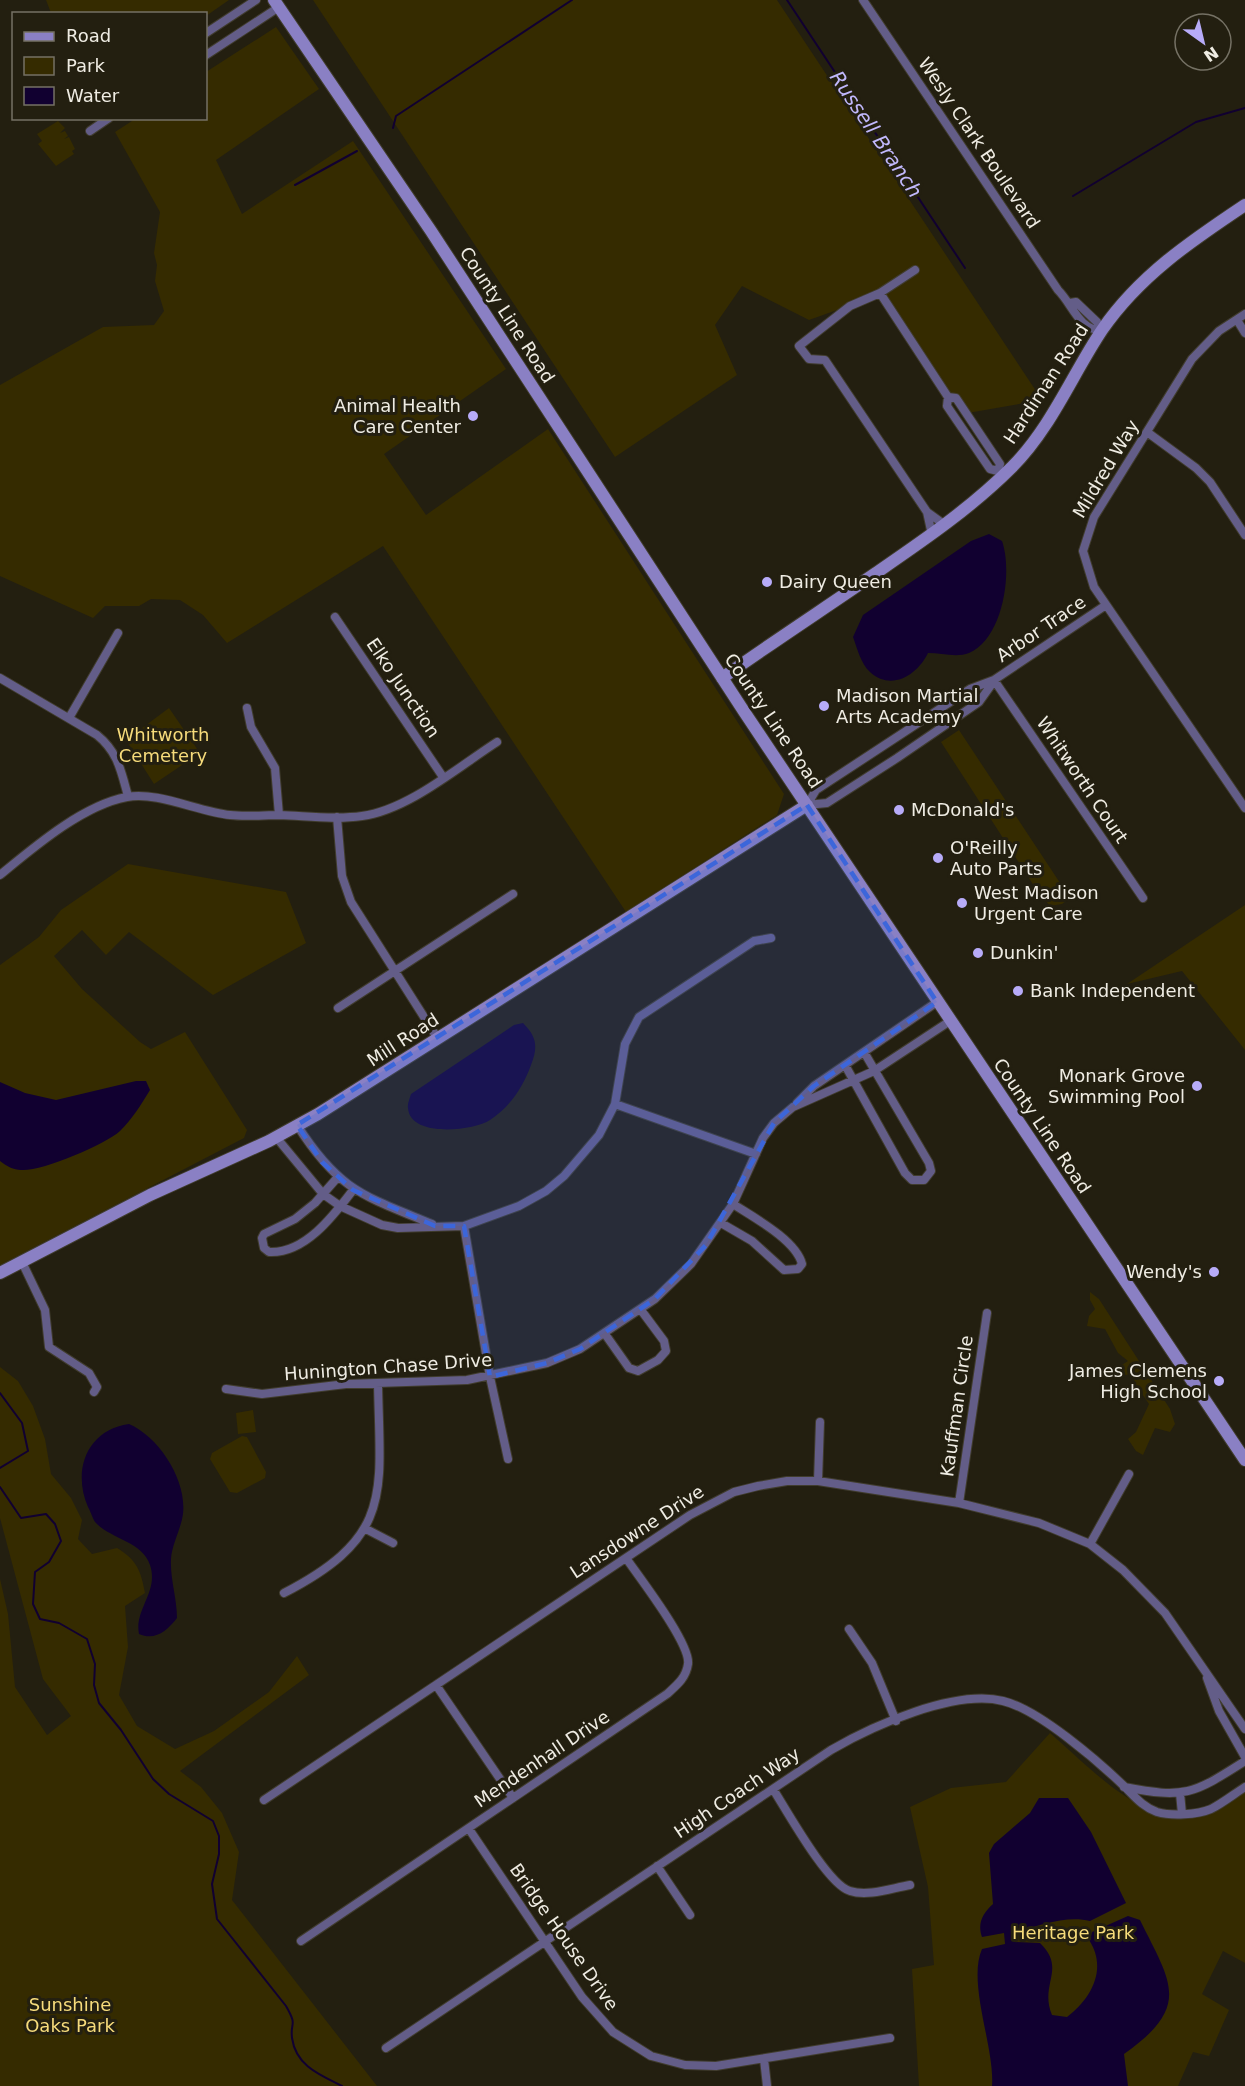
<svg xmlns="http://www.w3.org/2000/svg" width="1245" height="2086" viewBox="0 0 1245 2086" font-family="'DejaVu Sans',sans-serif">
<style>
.green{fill:#352b00}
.water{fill:#110030}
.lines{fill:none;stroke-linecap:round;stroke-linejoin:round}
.stream{stroke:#110030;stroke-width:2}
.street-casing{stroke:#403c2e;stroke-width:10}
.secondary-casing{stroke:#403c2e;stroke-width:14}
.street{stroke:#635d88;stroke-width:8}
.secondary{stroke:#8a80c4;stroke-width:12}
.marked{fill:#3c66da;fill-opacity:0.2;stroke:#3c66da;stroke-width:4.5;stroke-dasharray:12 8;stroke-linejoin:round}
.poi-dot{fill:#b7abf8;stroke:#231f10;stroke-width:2}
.labels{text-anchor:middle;stroke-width:6;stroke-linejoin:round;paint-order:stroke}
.street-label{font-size:18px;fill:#efece3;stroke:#231f10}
.poi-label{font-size:18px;fill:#efece3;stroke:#231f10;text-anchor:start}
.park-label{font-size:18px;fill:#f6db7b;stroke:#231f10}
.water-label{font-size:20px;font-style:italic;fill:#c1b8fc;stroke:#231f10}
</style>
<rect width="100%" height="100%" fill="#231f10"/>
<path class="green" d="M46,0H229L206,16V14L51,13Z
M313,0H777L1042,400L962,414L879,295L809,320L742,286L715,325L737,375L615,457Z
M276,27L319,89L216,160L242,214L353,141L506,369L384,454L426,515L548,429L784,794L777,815L626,912L383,546L227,643L203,615L180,600L151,599L139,606H105L93,618L0,576V385L103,327L154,325L164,311L155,281L157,265L154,253L160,212L115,132L135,119L206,118V72Z
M58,121L65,128L60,133L65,131L68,136L64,139L69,137L75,149L72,151L74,154L56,166L38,144L42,141L37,134Z
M169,708L200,753L154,784L126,740Z
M959,730L1070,898L1062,904L1050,906L1036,889L941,742Z
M128,864L286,892L306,943L213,995L129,932L106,955L82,930L54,956L82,989L140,1042L151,1049L185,1032L247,1130L244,1138L0,1265V965L39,937L61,910Z
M1245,905V1050L1182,971L1127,984Z
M1090,1292L1099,1299L1170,1409L1175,1424L1170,1432L1155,1428L1143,1455L1136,1451L1128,1439L1136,1432L1149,1404L1136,1385L1132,1374L1118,1376L1111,1372L1128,1361L1118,1353L1105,1329L1087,1326L1089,1316L1095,1309L1090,1300Z
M0,1367L18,1381L33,1406L45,1439L51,1474L71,1498L82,1520L78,1539L92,1554L117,1548C137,1560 141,1571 145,1593L125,1606L128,1647L119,1695L137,1726L175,1749L214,1731L269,1692L297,1656L309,1675L180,1771L201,1787L222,1813L239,1852L232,1900L377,2086H0V1579L8,1614L15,1687L47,1735L71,1716L43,1679L0,1518Z
M253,1410L256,1432L238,1434L236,1413Z
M242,1436L247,1437L266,1472L265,1478L237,1493L230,1492L210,1459L212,1453Z
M1050,1733C1091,1768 1150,1835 1209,1814C1222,1810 1234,1800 1245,1792V1963L1223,1951L1202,1994L1229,2010L1209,2056L1193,2052L1178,2086H919L912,1969L934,1965L928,1887L910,1807L951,1788L1006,1782Z"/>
<path class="water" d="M989,534L1002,541C1013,572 1003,639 969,653C957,658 941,653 928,653C918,674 892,692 870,672C861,664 857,648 853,637L863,615L971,541Z
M523,1023C537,1037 538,1047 531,1065C523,1087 510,1107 490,1120C473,1131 410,1138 408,1108C407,1104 410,1098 411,1094L514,1025Z
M136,1081H146L150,1090C141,1105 132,1119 120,1131C105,1145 40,1172 21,1170C14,1170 6,1166 0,1161V1082L25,1093L56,1100Z
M129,1424C159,1437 187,1480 183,1514C181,1529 172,1544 171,1559C170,1579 177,1598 177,1618C167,1631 155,1641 139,1634C134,1609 159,1592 150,1565C143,1542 111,1539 96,1523C93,1520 91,1512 88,1507C72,1470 87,1430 129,1424Z
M1039,1798H1068L1091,1832L1126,1903L1090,1921C1066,1915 1037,1926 1014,1933V1942L1040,1943C1067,1969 1039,1984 1052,2015L1067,2017C1091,1999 1108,1969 1089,1940L1092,1932L1128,1916L1140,1920C1171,1983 1192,2006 1124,2054L1128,2086H992C995,2048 967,1983 982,1949L1005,1944L1004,1933L982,1937C977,1923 983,1913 993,1904L989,1853L994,1844L1030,1813Z"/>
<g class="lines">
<path class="stream" d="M787,0L965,268
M393,128L396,116L572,0
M295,185L357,151
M1073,196L1196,122L1245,108
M0,1393L22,1423L28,1451L0,1468
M0,1487L21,1518L46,1514L55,1524L61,1541L49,1562L35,1572L33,1604L40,1619L59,1623L87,1639L95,1664L94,1685L99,1703L121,1730L153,1779L169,1794L213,1821L219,1836V1854L212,1884L217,1919L286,2006C298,2027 290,2021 292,2038C296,2066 320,2075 342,2086"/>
<g class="street-casing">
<path id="street" d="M863,0L1058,290C1073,305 1078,329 1102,331
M206,33L256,0
M206,55L279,7
M90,131L109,118
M915,270L880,293L948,397
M880,293L850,306L799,346L809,359L825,360L927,512L945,525
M1070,303L1076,302L1097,322L1102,331
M1245,314L1219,331L1192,359L1094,517L1083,551L1094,587L1245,808
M1237,320L1245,333
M1147,432L1196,468L1210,482L1245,535
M998,471L1000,464L956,398L948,397L947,406L990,469L998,471L1002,477
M927,512L932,535
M335,617L443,777
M0,678L97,735C118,752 121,771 128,796
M994,680L1143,898
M247,708L251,727L275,768L279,815
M69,718L118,633
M807,805L816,790L970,689L994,680L1106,605
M807,805L827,803L897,758L979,702L994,681
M337,817L342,876L351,902L438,1039
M0,875C34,847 83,805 127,797C157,791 199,812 230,815C246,817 264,815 280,815C307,816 335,820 362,816C408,810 458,767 497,742
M338,1008L513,894
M845,1065L905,1173L912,1180H924L931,1171L929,1163L864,1052
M797,1103L814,1086L937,1002
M615,1104L756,1154
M297,1125C339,1191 364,1196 432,1224
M276,1137L323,1194L340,1206L382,1225L398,1228L464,1226L519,1206L546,1191L564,1176L599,1135L615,1104L625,1044L639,1017L754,941L771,938
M337,1178L315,1203L295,1219L264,1234L262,1238L264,1248L269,1252C305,1254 334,1215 353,1190
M721,1223L752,1241L784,1270L798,1269L802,1264C796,1240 753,1217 733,1204
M464,1226L490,1377L508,1459
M22,1262L45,1310L49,1347L89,1373L97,1387L94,1392
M605,1334L629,1368L638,1371L658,1360L666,1351L664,1341L641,1310
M226,1389L262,1394L346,1384L467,1380L547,1363L580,1349L655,1299L691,1264L733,1204L763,1138L774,1123L793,1107L874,1071L950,1021
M818,1481L820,1422
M959,1503L987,1313
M366,1529L393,1543
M1090,1544L1129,1474
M284,1593C394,1536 380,1494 378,1384
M849,1629L872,1663L896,1721
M1207,1678L1219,1711L1245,1757
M436,1685L513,1798
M1124,1787C1186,1799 1193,1794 1245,1761
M773,1789C787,1811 828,1885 850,1891C868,1897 892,1888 910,1885
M1180,1793L1182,1814
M264,1800L690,1515L734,1492L758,1486L787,1481H818L959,1503L1039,1523L1090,1544L1123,1570L1165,1613L1245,1729
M469,1829L582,1997L613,2032L651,2056L685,2065L716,2066L890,2038
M657,1866L690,1915
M301,1941L667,1694C677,1685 686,1678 688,1664C691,1644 639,1577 626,1558
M386,2048L831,1750C872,1726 955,1689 1003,1701C1038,1709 1098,1761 1125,1787C1135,1797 1143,1807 1157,1812C1171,1816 1197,1815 1211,1809C1223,1803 1234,1794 1245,1787
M764,2059L767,2086"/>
</g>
<g class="secondary-casing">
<path id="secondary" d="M274,0L431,231L745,713L1245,1460
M722,678C773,642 825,608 876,573C924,540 971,508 1012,467C1051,428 1072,375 1102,330C1139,276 1191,241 1245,205
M0,1273L150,1195L269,1141L318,1114L807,805"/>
</g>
<use href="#street" class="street"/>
<use href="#secondary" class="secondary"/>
</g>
<path class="marked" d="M807,805L937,1002L814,1086L774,1123L706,1245L655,1299L580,1349L547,1363L490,1377L464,1226H435L353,1190L322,1162L297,1125Z"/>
<g class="poi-dot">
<circle cx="473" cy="416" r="6"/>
<circle cx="767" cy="582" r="6"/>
<circle cx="824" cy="706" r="6"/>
<circle cx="899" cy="810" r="6"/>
<circle cx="938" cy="858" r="6"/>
<circle cx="962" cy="903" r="6"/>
<circle cx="978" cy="953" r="6"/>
<circle cx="1018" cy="991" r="6"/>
<circle cx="1197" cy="1086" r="6"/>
<circle cx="1214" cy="1272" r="6"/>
<circle cx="1219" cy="1381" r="6"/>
</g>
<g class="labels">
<g class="street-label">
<text transform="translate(979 143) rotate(56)" y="6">Wesly Clark Boulevard</text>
<text transform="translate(507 315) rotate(57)" y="6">County Line Road</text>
<text transform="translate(1046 384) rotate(-57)" y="6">Hardiman Road</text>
<text transform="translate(1106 469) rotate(-59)" y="6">Mildred Way</text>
<text transform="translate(1041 629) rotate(-34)" y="6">Arbor Trace</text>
<text transform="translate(403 688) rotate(56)" y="6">Elko Junction</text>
<text transform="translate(773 721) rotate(56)" y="6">County Line Road</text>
<text transform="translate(1082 780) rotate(56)" y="6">Whitworth Court</text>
<text transform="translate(403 1040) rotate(-33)" y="6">Mill Road</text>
<text transform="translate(1042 1126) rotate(56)" y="6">County Line Road</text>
<text transform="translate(388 1367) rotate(-4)" y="6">Hunington Chase Drive</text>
<text transform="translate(957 1406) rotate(-82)" y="6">Kauffman Circle</text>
<text transform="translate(637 1532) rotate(-33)" y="6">Lansdowne Drive</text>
<text transform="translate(542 1759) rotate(-34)" y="6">Mendenhall Drive</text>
<text transform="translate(737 1793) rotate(-34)" y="6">High Coach Way</text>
<text transform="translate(564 1937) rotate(55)" y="6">Bridge House Drive</text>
</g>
<g class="poi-label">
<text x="461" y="412" text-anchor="end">Animal Health<tspan x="461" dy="21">Care Center</tspan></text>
<text x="779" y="588">Dairy Queen</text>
<text x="836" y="702">Madison Martial<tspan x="836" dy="21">Arts Academy</tspan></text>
<text x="911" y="816">McDonald's</text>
<text x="950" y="854">O'Reilly<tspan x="950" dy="21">Auto Parts</tspan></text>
<text x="974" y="899">West Madison<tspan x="974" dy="21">Urgent Care</tspan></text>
<text x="990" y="959">Dunkin'</text>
<text x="1030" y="997">Bank Independent</text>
<text x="1185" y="1082" text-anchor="end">Monark Grove<tspan x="1185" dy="21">Swimming Pool</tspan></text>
<text x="1202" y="1278" text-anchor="end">Wendy's</text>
<text x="1207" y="1377" text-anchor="end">James Clemens<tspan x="1207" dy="21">High School</tspan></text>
</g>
<g class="park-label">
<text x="163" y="741">Whitworth<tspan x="163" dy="21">Cemetery</tspan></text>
<text x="1073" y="1939">Heritage Park</text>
<text x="70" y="2011">Sunshine<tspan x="70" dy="21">Oaks Park</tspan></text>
</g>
<g class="water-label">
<text transform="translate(876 134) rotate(56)" y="7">Russell Branch</text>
</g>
</g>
<rect x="12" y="12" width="195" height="108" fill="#231f10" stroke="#757164" stroke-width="1.5"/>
<rect x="24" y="32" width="30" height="9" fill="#8a80c4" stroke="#757164" stroke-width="1.5"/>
<text x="66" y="42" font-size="18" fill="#efece3">Road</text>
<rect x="24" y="57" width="30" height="18" fill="#352b00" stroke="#757164" stroke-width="1.5"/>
<text x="66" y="72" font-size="18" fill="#efece3">Park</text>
<rect x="24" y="87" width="30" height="18" fill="#110030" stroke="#757164" stroke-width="1.5"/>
<text x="66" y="102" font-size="18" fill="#efece3">Water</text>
<g transform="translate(1203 42) rotate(146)"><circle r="28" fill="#231f10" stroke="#757164" stroke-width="1.5"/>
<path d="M0-4.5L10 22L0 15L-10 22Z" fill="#b7abf8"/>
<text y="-9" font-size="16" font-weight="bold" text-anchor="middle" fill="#efece3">N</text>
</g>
</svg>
